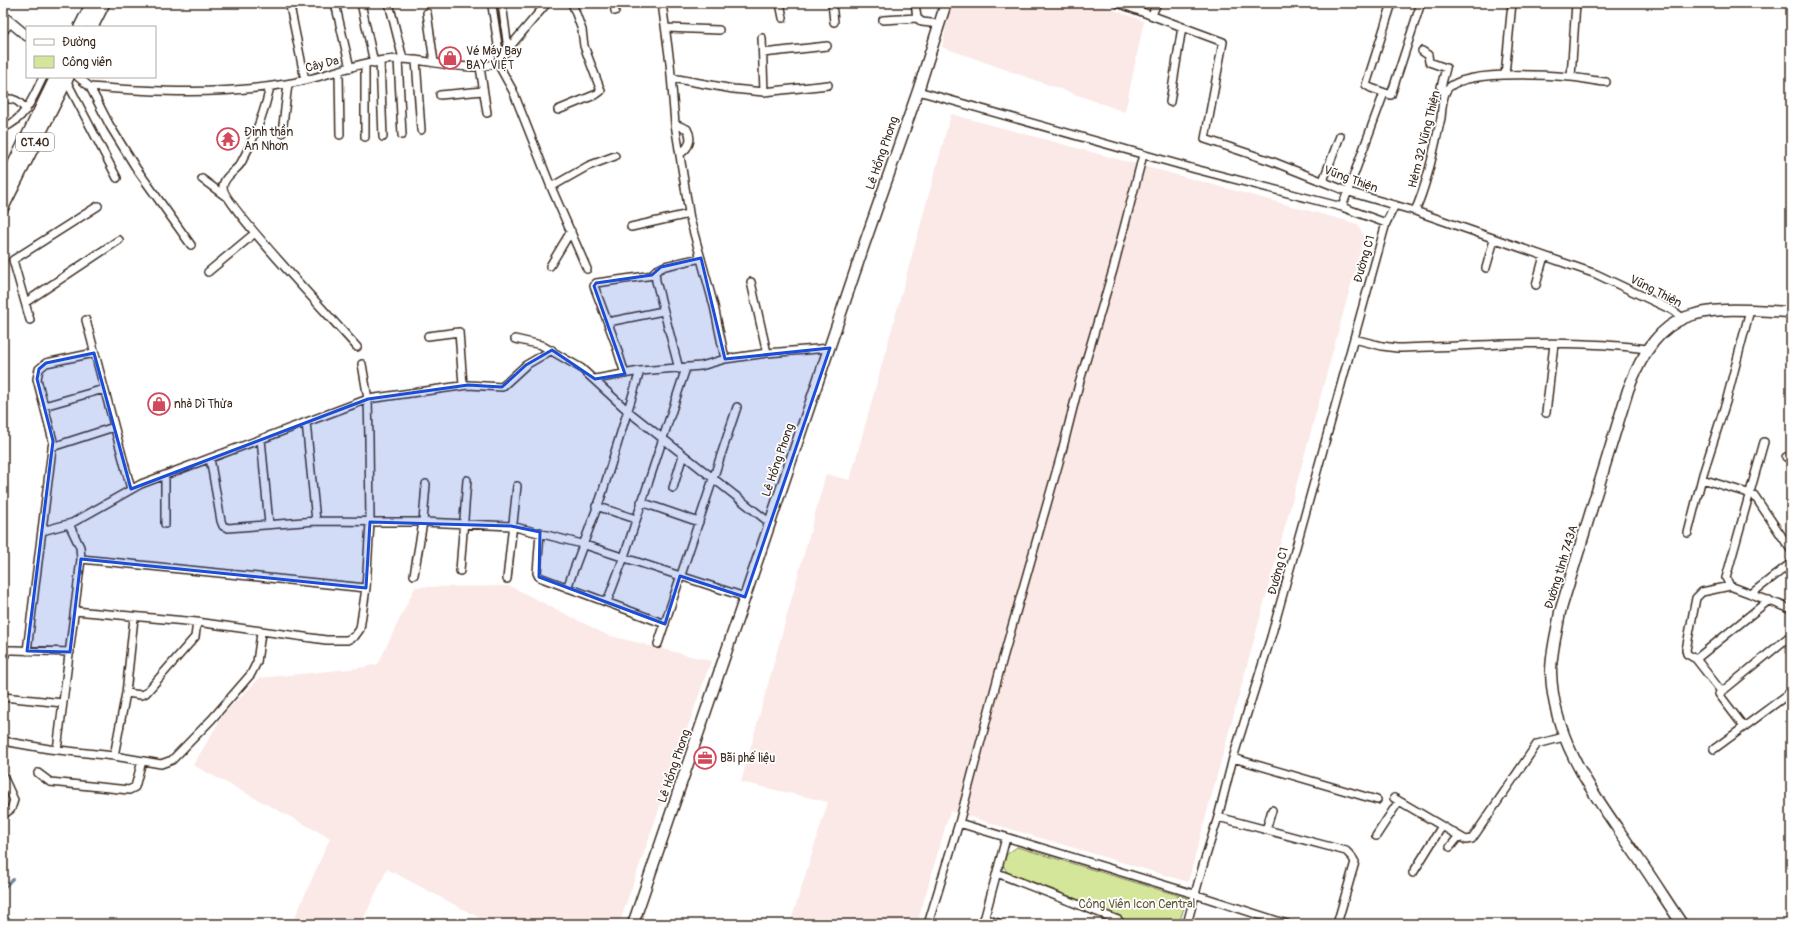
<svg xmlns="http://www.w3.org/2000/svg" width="1794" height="927" viewBox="0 0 1794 927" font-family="Pangolin,sans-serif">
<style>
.built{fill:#fbe9e7}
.green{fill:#d4e699;stroke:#88885c}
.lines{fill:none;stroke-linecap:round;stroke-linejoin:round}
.stream{stroke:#6d879a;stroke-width:2}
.minor-casing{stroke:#3b2a1e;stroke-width:10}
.tertiary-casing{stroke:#3b2a1e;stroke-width:12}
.secondary-casing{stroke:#3b2a1e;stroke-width:13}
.primary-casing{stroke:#3b2a1e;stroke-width:14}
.minor{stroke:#fff;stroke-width:7}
.tertiary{stroke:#fff;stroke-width:9}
.secondary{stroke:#fff;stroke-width:10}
.primary{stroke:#fff;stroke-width:11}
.marked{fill:#1d4ed8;fill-opacity:0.2;stroke:#1d4ed8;stroke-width:3;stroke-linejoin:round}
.labels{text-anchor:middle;stroke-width:3.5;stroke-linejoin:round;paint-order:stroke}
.shield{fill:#fff;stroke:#766a62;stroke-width:1}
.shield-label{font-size:11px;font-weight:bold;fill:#3b2a1e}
.poi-label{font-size:12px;fill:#3b2a1e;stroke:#fff;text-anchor:start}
.street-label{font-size:12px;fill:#3b2a1e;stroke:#fff}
.park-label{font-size:12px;fill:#61593d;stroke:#fff}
</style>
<rect width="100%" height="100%" fill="#fff"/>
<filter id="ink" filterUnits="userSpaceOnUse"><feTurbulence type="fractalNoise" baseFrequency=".025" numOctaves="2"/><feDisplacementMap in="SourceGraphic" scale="8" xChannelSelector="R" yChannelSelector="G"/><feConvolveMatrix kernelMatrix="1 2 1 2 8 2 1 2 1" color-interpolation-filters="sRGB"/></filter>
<g filter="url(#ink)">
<path class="built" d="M951,3H1095L1144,21L1125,112L942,47Z
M951,114L1358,224L1364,237L1188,882L950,811L917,924H790L828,802L741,782L826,474L850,480Z
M510,586L607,635L711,661L619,924H491L387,869L361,924H292L330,838L193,765L225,712L260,678L359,668L378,664L415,587Z"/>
<path class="green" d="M1017,847L1187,898L1179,924H1128L1120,916L1007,872L1003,865L1007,854Z"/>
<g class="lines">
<path class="stream" d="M3,889L13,879"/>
<g class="minor-casing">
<path id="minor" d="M335,3L350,68
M361,3L374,63
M389,3L403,59
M502,3L508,49
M614,3L615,11
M662,3L670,63L675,124L690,219L714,306L725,359
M780,3L783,18
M832,3L834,22
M915,3L917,18
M1118,3L1223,42L1205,139L1271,161L1349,192L1415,211L1596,274L1672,310L1683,318
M1392,3L1366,85L1371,88L1391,95L1421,3
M290,6L305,80
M492,6L500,58
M427,13L434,62
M1152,15L1157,3
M883,20L917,18L922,22L940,24
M666,28L719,30
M3,32L10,23
M1422,51L1428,55L1429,62L1446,68L1441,87L1445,93
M763,53L827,46
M398,59L402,135
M416,60L421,130
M380,61L383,137
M497,62L513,91L551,187L587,269
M365,65V137
M480,67L487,113
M339,72L340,135
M1505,75L1512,3
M78,77L90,87C155,92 222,95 286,84C324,78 360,60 398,59C425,58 475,75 497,62L547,3
M1571,77L1576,3
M672,78L733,89L764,92L762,38
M66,80L117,178
M90,87L110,126L136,168L191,245
M270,87C264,114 254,139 241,163C236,171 223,177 223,187C222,203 339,326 357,347
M918,91L1195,169L1342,207L1386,223
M764,92L828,85
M440,95L483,91
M3,99C15,98 19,101 26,110
M1170,102L1182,27
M558,110L597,94L601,91L584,46L582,30L572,3
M675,124L687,129C693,139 689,148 680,154
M3,128C25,119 33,98 43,77
M282,133L288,84
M202,179L225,196
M1323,181L1340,136
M551,187L588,166L615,156
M1342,207L1384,93
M1415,211C1428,182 1434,148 1441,118C1442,109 1442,99 1446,91C1458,69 1547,75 1570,77C1582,78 1594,81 1606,82
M631,227L689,214
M550,266L571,231
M1486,268L1494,240
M208,272L255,233
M751,282L767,353
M1536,285L1544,256
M26,302L119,240
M30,320L13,260L98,206
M86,320L131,489
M608,322L663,311
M428,336L459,332L463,385
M515,339L541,345L581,368L629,412L770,523
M1354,339L1382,346L1397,348C1480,346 1565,338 1647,349
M679,369L656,281L655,271L665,266L701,258
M625,374L615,342L594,286L596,283L654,275
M595,379L640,371L701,366L725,359L767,353L830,348
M44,406L104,389
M1546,413L1554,344
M306,422L316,521
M261,439L269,524
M52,447L114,427
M1786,457L1791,459
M210,458L221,521L223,526L228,528L316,521L423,522L511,526L582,544L745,597
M1702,479L1754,495L1791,550
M673,488L683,455
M641,502L699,522
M596,506L636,519
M165,524V475
M42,531L72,523L141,484L368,399L468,385L502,387L526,365L552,350
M540,532L537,573L539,577L665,624
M1688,533L1703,474L1726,402L1750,310
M81,559L366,588
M460,571L467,480
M414,575L423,522L426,484
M507,579L517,486
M1730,586L1726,578L1764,442
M567,588L601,497L640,371
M1751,594L1791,563
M1769,600L1696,659L1687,654L1686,650L1696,598L1702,592L1730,586L1791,609
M607,602L624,557L686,368
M75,611L197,622L326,640H347L355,636L360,629L366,588L370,522L369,438L368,399L362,364
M1791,635L1719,694L1744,727L1791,692
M658,644L737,407
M27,651L53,441L37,379L39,369L46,363L94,353
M3,658L8,650H14L70,652
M1696,659L1721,691
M126,693L141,695L146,693L195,637L197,622
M3,697L63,703
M3,741L49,749L114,756L161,764L172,760L212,719L251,674L257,662L261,633
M1714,749L1744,727
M57,750L81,559L80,547L69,524
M114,756L126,693L134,618
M1233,758L1377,800
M38,773L50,782L129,790L135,787L142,761
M3,776L14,800L11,809L3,815
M1394,798L1466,840L1472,839L1537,744L1564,737
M1218,817L1346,851L1352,857L1355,862L1337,924
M959,823L1194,894L1287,924
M1266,830L1272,810
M1376,836L1399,801
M1450,847L1459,836
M997,873L1118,920L1122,924
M1413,873L1442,826
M984,918L1000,924
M928,924L959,823L1003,658L1061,455L1079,384L1113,270L1143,155
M983,924L1006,838
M1187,924L1201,872L1218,817L1233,758L1271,637L1386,223L1395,205"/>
</g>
<g class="tertiary-casing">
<path id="tertiary" d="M3,16L27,36"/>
</g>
<g class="secondary-casing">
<path id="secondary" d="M633,924L745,597L864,245L918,91L946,3
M1682,924C1665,899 1649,873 1631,848C1594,794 1553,741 1551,672C1551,652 1557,632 1560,612L1628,390C1662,299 1707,308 1791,312"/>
</g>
<g class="primary-casing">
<path id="primary" d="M80,27L92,3
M92,27L104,3
M3,186L56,77
M3,207L68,77"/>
</g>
<use href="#minor" class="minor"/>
<use href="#tertiary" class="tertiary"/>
<use href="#secondary" class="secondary"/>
<use href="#primary" class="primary"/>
</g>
</g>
<path class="marked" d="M701,258L725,359L830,348L745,597L680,576L665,624L539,577L540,532L511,526L370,522L366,588L81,559L70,652L27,651L53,441L37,379L39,369L46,363L94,353L131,489L368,399L468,385L502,387L526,365L552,350L595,379L625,374L594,286L596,283L652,275L661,267Z"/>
<defs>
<g id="shop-ring" transform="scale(1.15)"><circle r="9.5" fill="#fff" stroke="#d1495b" stroke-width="1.5"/><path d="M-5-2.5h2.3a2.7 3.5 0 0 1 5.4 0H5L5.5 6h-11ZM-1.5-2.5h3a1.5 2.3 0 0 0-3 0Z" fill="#d1495b"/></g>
<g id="temple-ring" transform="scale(1.15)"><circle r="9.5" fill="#fff" stroke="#d1495b" stroke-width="1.5"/><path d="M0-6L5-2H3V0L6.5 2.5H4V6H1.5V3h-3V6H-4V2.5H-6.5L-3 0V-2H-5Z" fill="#d1495b"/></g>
<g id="office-ring" transform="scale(1.15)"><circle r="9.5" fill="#fff" stroke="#d1495b" stroke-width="1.5"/><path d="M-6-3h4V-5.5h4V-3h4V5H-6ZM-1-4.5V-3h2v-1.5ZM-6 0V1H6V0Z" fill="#d1495b"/></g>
</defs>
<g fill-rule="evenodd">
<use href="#shop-ring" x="450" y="58"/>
<use href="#temple-ring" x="228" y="139"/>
<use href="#shop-ring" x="159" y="404"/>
<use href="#office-ring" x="705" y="758"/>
</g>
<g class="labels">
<rect class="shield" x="16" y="133" width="38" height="18" rx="3"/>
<g class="shield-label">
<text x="35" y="146">CT.40</text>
</g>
<g class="poi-label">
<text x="466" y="55">Vé Máy Bay<tspan x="466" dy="14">BAY VIỆT</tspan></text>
<text x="244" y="136">Đình thần<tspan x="244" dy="14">An Nhơn</tspan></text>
<text x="174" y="408">nhà Dì Thừa</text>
<text x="720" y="762">Bãi phế liệu</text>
</g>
<g class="street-label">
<text transform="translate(322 64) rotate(-14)" y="4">Cây Da</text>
<text transform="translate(1424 139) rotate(-76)" y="4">Hẻm 32 Vũng Thiện</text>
<text transform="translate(882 153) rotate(-71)" y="4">Lê Hồng Phong</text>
<text transform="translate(1351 179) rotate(20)" y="4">Vũng Thiện</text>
<text transform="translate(1364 259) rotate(-74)" y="4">Đường C1</text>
<text transform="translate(1656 291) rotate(27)" y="4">Vũng Thiện</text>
<text transform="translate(778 460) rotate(-71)" y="4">Lê Hồng Phong</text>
<text transform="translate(1561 567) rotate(-73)" y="4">Đường tỉnh 743A</text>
<text transform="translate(1278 571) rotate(-75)" y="4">Đường C1</text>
<text transform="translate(674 766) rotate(-71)" y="4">Lê Hồng Phong</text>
</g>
<g class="park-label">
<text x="1137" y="908">Công Viên Icon Central</text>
</g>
</g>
<rect width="1794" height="927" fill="none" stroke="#fff" stroke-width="16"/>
<rect x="8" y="8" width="1778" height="911" fill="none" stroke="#3b2a1e" stroke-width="1.5" filter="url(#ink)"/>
<rect x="26" y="26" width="130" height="52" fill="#ffffff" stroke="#b1aaa5"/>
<rect x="34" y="39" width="20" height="6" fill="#ffffff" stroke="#b1aaa5"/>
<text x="62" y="46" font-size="12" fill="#3b2a1e">Đường</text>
<rect x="34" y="56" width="20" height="12" fill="#d4e699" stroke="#b1aaa5"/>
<text x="62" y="66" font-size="12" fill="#3b2a1e">Công viên</text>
</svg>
